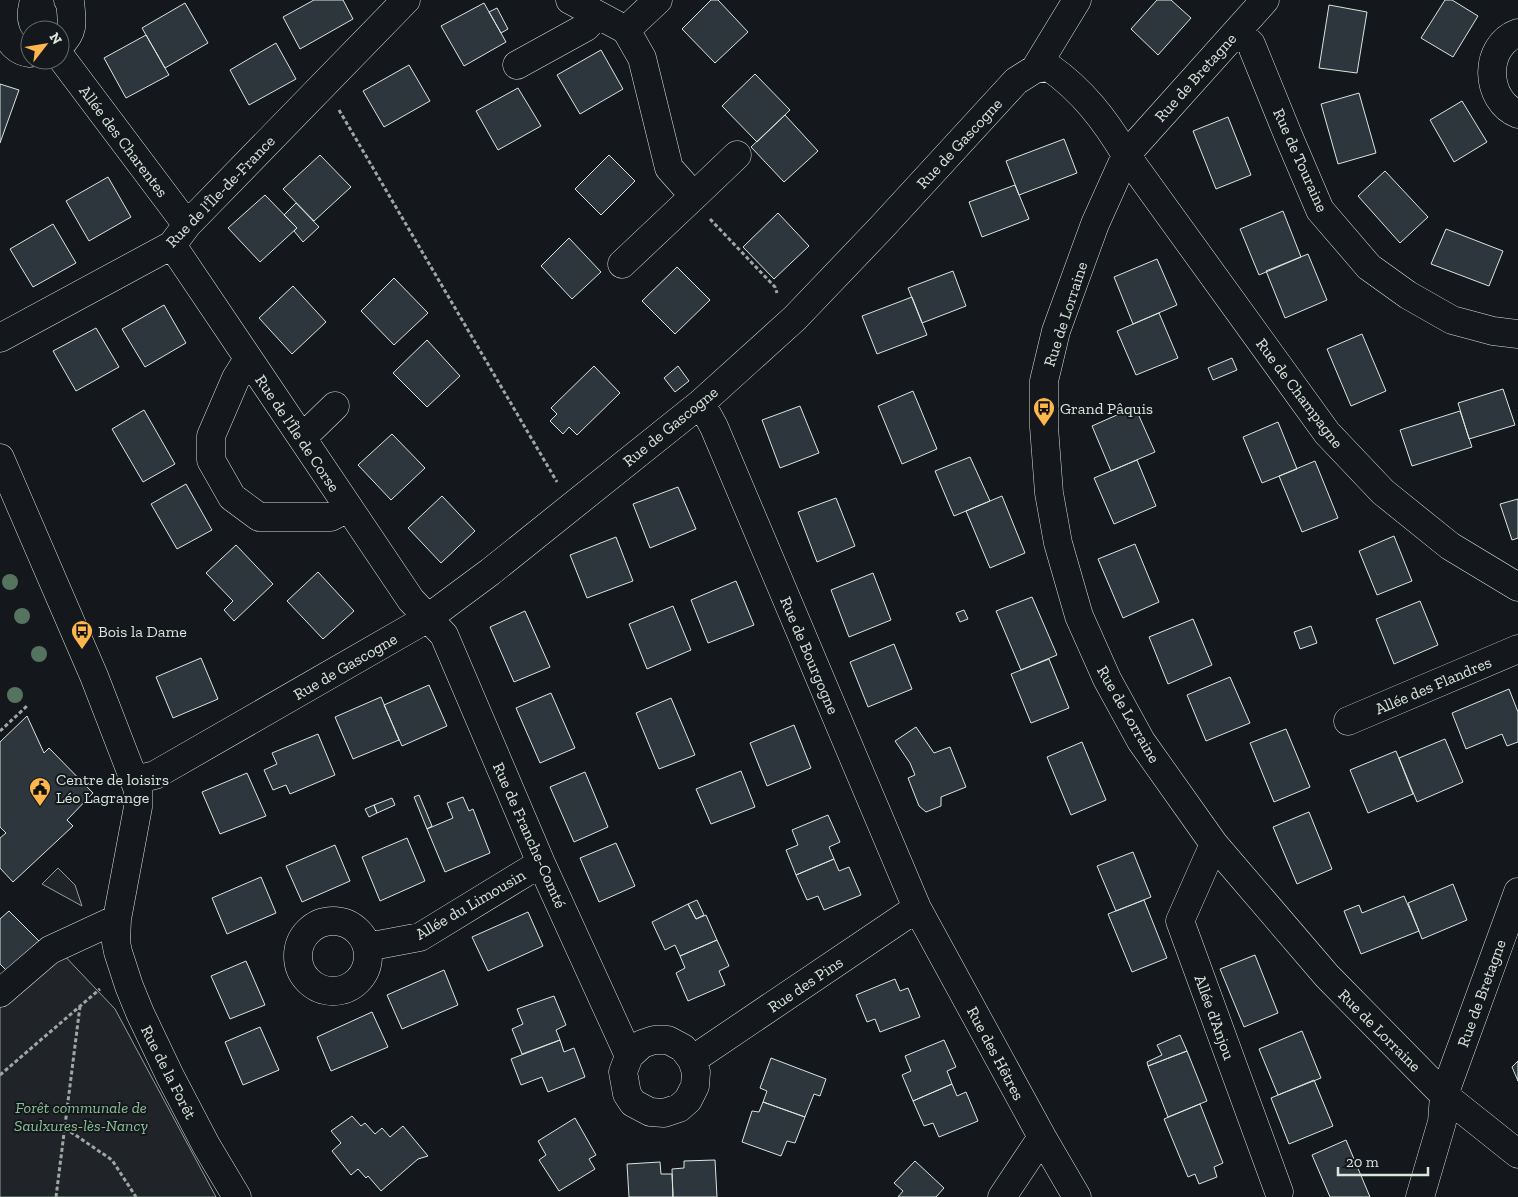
<svg xmlns="http://www.w3.org/2000/svg" width="1518" height="1197" viewBox="0 0 1518 1197" font-family="'Zilla Slab',serif">
<style>
.green{fill:#202428;stroke:#939e99}
.building{fill:#2c363c;stroke:#d8e6dc}
.lines{fill:none;stroke-linecap:round;stroke-linejoin:round}
.minor-casing{stroke:#d8e6dc;stroke-width:29}
.path{stroke:#9da8a2;stroke-width:3;stroke-dasharray:4 2.5;stroke-linecap:butt}
.minor{stroke:#14181c;stroke-width:28}
.tree{fill:#55745f}
.labels{text-anchor:middle;stroke-width:4;stroke-linejoin:round;paint-order:stroke}
.street-label{font-size:16px;fill:#d8e6dc;stroke:#14181c}
.poi-label{font-size:16px;fill:#d8e6dc;stroke:#14181c;text-anchor:start}
.park-label{font-size:16px;font-style:italic;fill:#8ac095;stroke:#14181c}
</style>
<rect width="100%" height="100%" fill="#14181c"/>
<path class="green" d="M58,868L75,885L82,906L42,884Z
M60,951L115,1009L216,1197H0V1002Z"/>
<path class="building" d="M314,0H343L353,19L300,49L283,17Z
M711,0H718L748,32L715,63L682,29Z
M1157,0H1171L1191,18L1158,55L1131,29Z
M1445,0H1452L1478,16L1453,57L1421,38Z
M185,3L208,43L165,68L142,28Z
M484,3L506,42L464,66L441,26Z
M1329,5L1367,12L1357,73L1319,68Z
M497,8L508,29L501,33L489,12Z
M146,35L169,75L126,98L104,58Z
M276,43L296,79L249,105L230,70Z
M601,50L623,89L580,114L557,75Z
M409,65L430,101L384,127L363,91Z
M755,74L790,110L757,142L722,106Z
M0,84L19,90L0,143Z
M518,88L541,126L498,150L476,111Z
M1359,93L1376,153L1338,164L1321,104Z
M1462,101L1487,142L1454,162L1430,120Z
M785,115L818,151L784,182L751,147Z
M1228,117L1251,175L1216,189L1193,131Z
M1064,139L1077,173L1019,195L1006,161Z
M320,155L351,187L314,221L283,189Z
M609,155L635,181L601,215L575,189Z
M1385,171L1428,217L1400,243L1358,196Z
M108,177L131,217L89,241L66,201Z
M1015,185L1029,219L982,237L969,202Z
M265,195L297,228L260,262L228,228Z
M296,203L319,227L303,242L294,231L297,228L284,215Z
M1283,211L1301,257L1259,275L1240,229Z
M778,213L809,246L774,279L743,247Z
M53,224L76,263L33,287L10,249Z
M1446,229L1503,251L1489,286L1431,264Z
M569,238L601,272L572,299L541,266Z
M1308,254L1327,300L1285,318L1266,271Z
M1157,259L1177,305L1133,324L1114,277Z
M677,267L710,300L675,334L642,301Z
M953,271L966,306L922,323L908,288Z
M394,278L428,313L394,345L361,311Z
M293,286L326,322L292,354L259,318Z
M912,297L927,335L877,354L862,316Z
M164,305L186,343L145,367L122,329Z
M1159,313L1178,358L1136,375L1117,331Z
M96,328L119,367L76,391L53,351Z
M1362,334L1386,391L1351,406L1327,349Z
M427,340L460,376L427,407L393,373Z
M1232,358L1237,370L1213,380L1208,368Z
M594,366L620,393L577,435L569,427L563,434L550,421L557,414L551,408Z
M678,366L689,381L675,392L664,378Z
M1503,389L1515,425L1469,439L1458,403Z
M913,391L937,449L902,464L878,406Z
M800,406L819,453L780,468L762,420Z
M1135,407L1155,452L1111,471L1092,426Z
M144,410L175,464L143,482L112,429Z
M1460,411L1472,447L1412,466L1400,430Z
M1278,422L1297,469L1262,483L1243,437Z
M392,434L425,468L391,500L358,465Z
M970,457L990,501L954,516L935,471Z
M1137,460L1156,506L1114,524L1094,478Z
M1315,461L1338,518L1302,532L1279,476Z
M186,484L212,530L177,549L151,504Z
M678,487L696,529L650,548L633,504Z
M442,496L475,531L441,563L408,528Z
M1002,496L1025,553L990,568L966,511Z
M836,498L855,546L817,562L798,512Z
M1518,499V538L1512,540L1500,504Z
M1394,536L1412,581L1377,595L1359,551Z
M616,537L633,581L587,598L570,555Z
M1135,544L1159,602L1123,618L1098,559Z
M236,545L273,584L234,621L224,610L233,601L206,573Z
M318,572L354,611L323,639L287,601Z
M873,573L891,620L849,637L831,590Z
M736,581L754,625L708,643L691,600Z
M1032,597L1057,655L1021,670L996,611Z
M1420,601L1438,645L1394,664L1376,619Z
M673,606L691,650L647,669L629,624Z
M964,610L968,619L960,622L956,613Z
M525,611L550,667L514,682L490,627Z
M1193,619L1212,665L1168,684L1149,637Z
M1311,626L1317,643L1300,649L1294,632Z
M894,644L912,689L868,707L850,662Z
M201,658L218,699L173,718L156,677Z
M1049,659L1069,708L1031,723L1011,674Z
M1230,677L1250,723L1206,741L1187,695Z
M429,685L447,726L402,746L384,705Z
M1509,689L1518,712V742L1507,746L1502,734L1466,749L1452,713Z
M551,693L575,748L540,763L516,708Z
M381,697L399,740L353,759L335,717Z
M671,698L695,755L659,769L636,713Z
M27,716L44,753L49,748L93,793L67,820L73,826L13,882L0,868V838L6,833L0,827V742Z
M794,725L811,768L767,786L750,743Z
M916,727L934,753L950,747L966,787L941,797V806L926,812L919,806L908,778L915,775L910,763L895,741Z
M1286,729L1310,787L1274,802L1250,743Z
M318,734L335,775L290,794L286,785L273,790L264,770L277,764L272,753Z
M1445,739L1463,782L1417,802L1399,758Z
M1082,742L1106,800L1071,815L1047,757Z
M1396,751L1413,794L1368,813L1350,770Z
M741,771L755,807L711,824L696,789Z
M585,772L608,827L574,842L550,787Z
M247,773L266,816L220,834L202,792Z
M419,795L432,826L427,829L414,797Z
M463,797L469,811L473,809L490,853L445,872L427,829L453,818L447,803Z
M392,798L395,805L377,813L374,805Z
M374,805L377,813L369,817L365,809Z
M1309,812L1332,869L1297,884L1273,827Z
M828,815L840,842L829,847L834,859L796,875L786,850L798,845L792,830Z
M407,838L425,881L380,901L362,857Z
M616,843L635,886L599,902L580,858Z
M335,845L350,881L302,902L286,866Z
M1133,852L1151,897L1116,911L1097,866Z
M834,859L839,871L849,867L861,895L824,910L818,896L807,900L796,875Z
M261,877L276,913L227,934L212,898Z
M1453,884L1467,920L1422,939L1408,903Z
M1404,896L1419,931L1361,954L1344,911L1359,905L1362,913Z
M697,900L704,915L696,919L688,904Z
M1144,900L1167,958L1132,972L1108,914Z
M688,904L696,919L706,915L717,940L680,956L675,945L665,950L652,922Z
M9,911L39,941L7,971L0,964V919Z
M528,912L543,946L488,971L472,937Z
M717,940L729,966L719,971L725,985L688,1001L676,973L685,968L680,956Z
M1255,955L1278,1013L1244,1027L1220,969Z
M246,961L265,1005L230,1019L211,976Z
M444,970L458,1005L402,1029L387,995Z
M895,979L900,991L908,988L920,1017L880,1032L875,1019L867,1022L856,995Z
M554,996L566,1025L556,1030L560,1040L522,1054L512,1029L523,1024L517,1009Z
M372,1012L388,1047L331,1071L317,1037Z
M260,1027L279,1070L243,1085L225,1042Z
M1302,1031L1321,1078L1278,1095L1259,1049Z
M1180,1035L1187,1051L1148,1066L1147,1062L1162,1055L1157,1045Z
M560,1040L564,1052L574,1048L585,1077L548,1092L542,1077L521,1085L511,1059Z
M944,1040L956,1067L947,1071L952,1084L913,1101L902,1075L911,1071L905,1056Z
M1187,1051L1207,1101L1168,1117L1148,1066Z
M771,1058L826,1079L820,1096L814,1094L805,1117L763,1102L767,1091L760,1088Z
M1518,1061V1081L1512,1067Z
M1314,1080L1333,1126L1289,1144L1271,1098Z
M952,1084L957,1096L966,1092L978,1121L939,1137L933,1123L924,1126L913,1101Z
M763,1102L805,1117L795,1143L787,1141L781,1156L742,1142L752,1111L759,1112Z
M1200,1104L1223,1163L1214,1167L1217,1177L1199,1184L1195,1174L1188,1177L1164,1119Z
M352,1116L361,1126L365,1123L375,1134L382,1128L390,1137L403,1126L428,1156L418,1159L381,1191L368,1176L366,1178L358,1169L351,1175L332,1151L341,1143L331,1131Z
M575,1118L596,1155L589,1159L595,1169L559,1191L539,1160L546,1155L538,1141Z
M1346,1140L1370,1197H1330L1312,1155Z
M715,1160L717,1197H673L672,1169L684,1168V1161Z
M915,1161L944,1188L936,1197H898L903,1191L894,1183Z
M660,1162L661,1174H672L673,1197H629L627,1164Z"/>
<g class="lines">
<g class="minor-casing">
<path id="minor" d="M5,0C0,20 5,50 30,53
M570,0L626,30L642,58L669,168L694,196L622,264
M1265,0L1126,155L1095,224L1056,331L1044,381V427L1049,493L1058,543L1079,616L1107,679L1141,741L1214,844L1327,976L1444,1095L1518,1154
M626,30L658,0
M1238,31L1251,44L1288,135L1320,210L1369,267L1408,295L1452,320L1493,331L1518,334
M1518,33C1482,46 1485,101 1518,114
M60,45C75,31 72,21 70,2L68,0
M60,56L187,225
M517,65L586,27L597,15
M1035,69L1077,0
M694,196L737,155
M172,245L411,600L444,635L541,863L629,1056L623,1072L627,1094L633,1103L650,1112L664,1113L679,1108L688,1100L695,1086L696,1072L692,1060L683,1048L668,1040H654L642,1044L629,1056
M0,338L172,245L187,225L406,0
M248,359L236,378L211,436V460L232,497L259,517H331L348,508
M701,403L714,427L917,908L1042,1137L1077,1197
M302,438L335,406
M0,458L94,676L138,790V807L117,919L116,942L118,952L129,986L140,1013L170,1076L206,1145L237,1197
M1348,721L1518,649
M135,780L155,775L428,618L490,572L701,403L795,318L881,228L1016,81L1035,69L1049,67C1083,91 1105,120 1126,155L1327,433L1383,492L1450,546L1518,587
M1214,844L1180,921L1279,1192
M298 956a35 35 0 1 1 70 0a35 35 0 1 1-70 0Z
M367,947L420,937L541,863
M0,993L50,950L117,919
M692,1060L917,908
M1002,1197L1042,1137
M1420,1197L1442,1122L1444,1095L1518,892"/>
</g>
<path class="path" d="M339,110L557,482
M710,219L775,287L777,293
M0,731L27,706
M0,1075L100,989
M65,1128L112,1160L136,1197
M56,1197L80,1006"/>
<use href="#minor" class="minor"/>
</g>
<g class="tree">
<circle cx="10" cy="582" r="8"/>
<circle cx="22" cy="616" r="8"/>
<circle cx="39" cy="654" r="8"/>
<circle cx="15" cy="695" r="8"/>
</g>
<defs>
<g id="bus-pin" transform="scale(1.125)"><path d="M0 17L-7.5 6A9.5 9.5 0 1 1 7.5 6Z" fill="#ffb74d" stroke="#14181c"/><path d="M-5-6H5V4H4V6H2V4H-2V6H-4V4H-5ZM-3.5-4V0h7V-4ZM-3.5 1.2v1.5H-2V1.2ZM2 1.2v1.5H3.5V1.2Z" fill="#111"/></g>
<g id="civic-pin" transform="scale(1.125)"><path d="M0 17L-7.5 6A9.5 9.5 0 1 1 7.5 6Z" fill="#ffb74d" stroke="#14181c"/><path d="M-.6-6.5H3V-4.5H.6V-3L4-1V1h2V6H-6V1h2V-1L-.6-3ZM-1.2 2.5V6h2.4V2.5Z" fill="#111"/></g>
</defs>
<g fill-rule="evenodd">
<use href="#bus-pin" x="1044" y="408"/>
<use href="#bus-pin" x="82" y="631"/>
<use href="#civic-pin" x="40" y="788"/>
</g>
<g class="labels">
<g class="street-label">
<text transform="translate(1195 77) rotate(-48)" y="6">Rue de Bretagne</text>
<text transform="translate(124 141) rotate(53)" y="6">Allée des Charentes</text>
<text transform="translate(959 143) rotate(-47)" y="6">Rue de Gascogne</text>
<text transform="translate(1301 160) rotate(66)" y="6">Rue de Touraine</text>
<text transform="translate(220 191) rotate(-46)" y="6">Rue de l'Île-de-France</text>
<text transform="translate(1065 314) rotate(-72)" y="6">Rue de Lorraine</text>
<text transform="translate(1300 393) rotate(53)" y="6">Rue de Champagne</text>
<text transform="translate(670 426) rotate(-39)" y="6">Rue de Gascogne</text>
<text transform="translate(298 433) rotate(56)" y="6">Rue de l'Île de Corse</text>
<text transform="translate(810 655) rotate(67)" y="6">Rue de Bourgogne</text>
<text transform="translate(345 666) rotate(-30)" y="6">Rue de Gascogne</text>
<text transform="translate(1433 685) rotate(-23)" y="6">Allée des Flandres</text>
<text transform="translate(1129 714) rotate(60)" y="6">Rue de Lorraine</text>
<text transform="translate(530 835) rotate(66)" y="6">Rue de Franche-Comté</text>
<text transform="translate(470 904) rotate(-30)" y="6">Allée du Limousin</text>
<text transform="translate(805 984) rotate(-34)" y="6">Rue des Pins</text>
<text transform="translate(1481 993) rotate(-70)" y="6">Rue de Bretagne</text>
<text transform="translate(1215 1017) rotate(70)" y="6">Allée d'Anjou</text>
<text transform="translate(1380 1030) rotate(45)" y="6">Rue de Lorraine</text>
<text transform="translate(996 1053) rotate(62)" y="6">Rue des Hêtres</text>
<text transform="translate(169 1072) rotate(63)" y="6">Rue de la Forêt</text>
</g>
<g class="poi-label">
<text x="1060" y="414">Grand Pâquis</text>
<text x="98" y="637">Bois la Dame</text>
<text x="56" y="785">Centre de loisirs<tspan x="56" dy="18">Léo Lagrange</tspan></text>
</g>
<g class="park-label">
<text x="81" y="1113">Forêt communale de<tspan x="81" dy="18">Saulxures-lès-Nancy</tspan></text>
</g>
</g>
<g transform="translate(45 45) rotate(59)"><circle r="24" fill="#14181c" stroke="#626a69"/>
<path d="M0-4L9 19L0 12L-9 19Z" fill="#ffb74d"/>
<text y="-8" font-size="14" font-weight="bold" text-anchor="middle" fill="#d8e6dc">N</text>
</g>
<path d="M1338 1167v8h90v-8" fill="none" stroke="#d8e6dc" stroke-width="2.5"/>
<text x="1346" y="1167" font-size="15" fill="#d8e6dc" stroke="#14181c" stroke-width="4" paint-order="stroke">20 m</text>
</svg>
